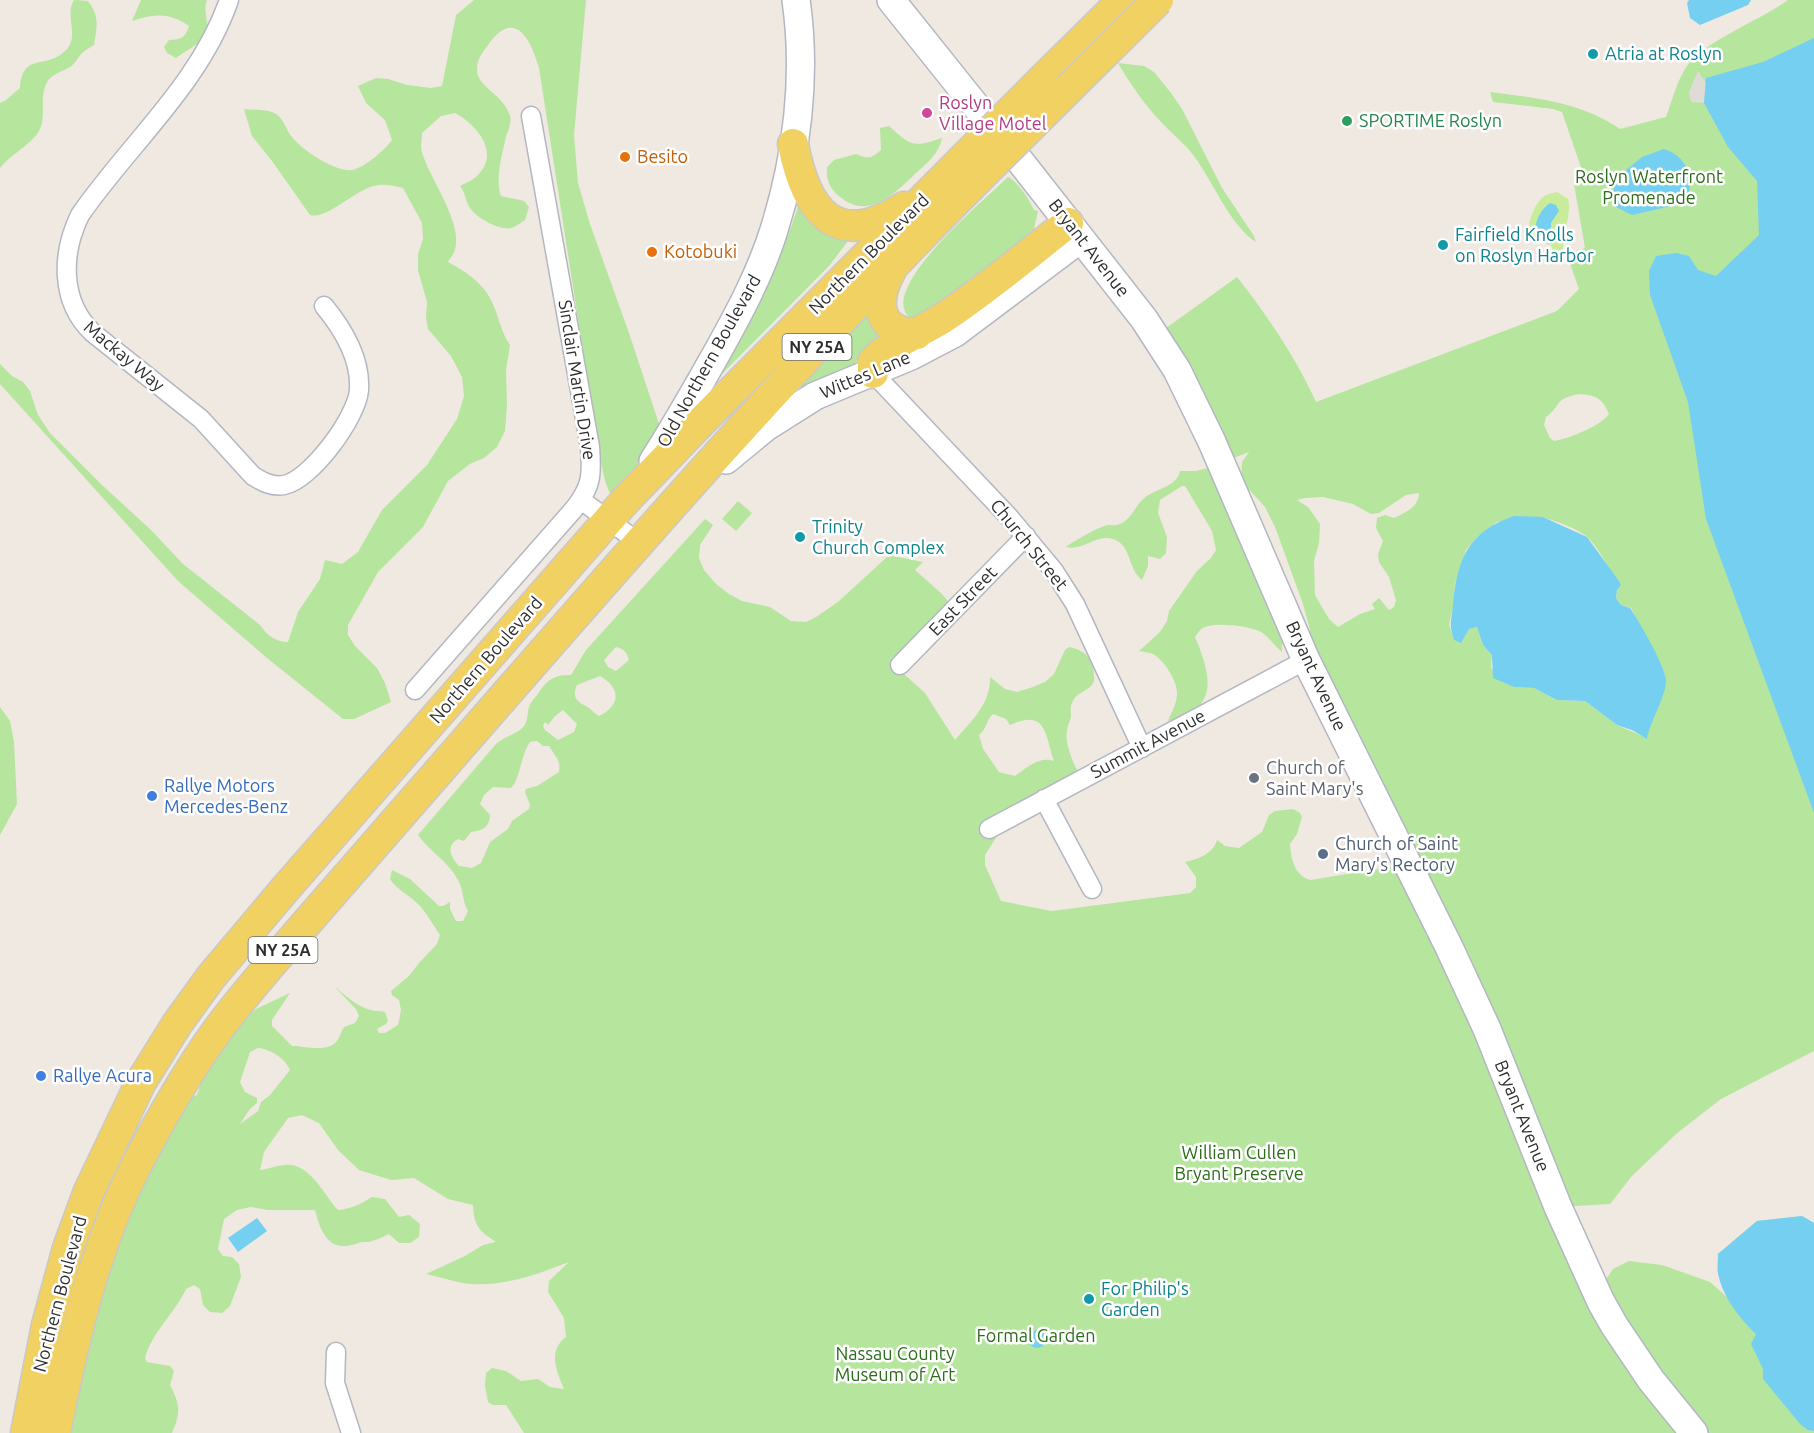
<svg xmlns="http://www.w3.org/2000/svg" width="1814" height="1433" viewBox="0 0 1814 1433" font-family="Ubuntu,sans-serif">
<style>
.green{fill:#b6e59e;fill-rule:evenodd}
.pitch{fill:#c9ec9a}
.plaza{fill:#dfdcd8}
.water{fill:#75cff0}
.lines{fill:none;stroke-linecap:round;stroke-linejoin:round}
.minor-casing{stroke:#b4b7c1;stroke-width:21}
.secondary-casing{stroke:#b4b7c1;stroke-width:30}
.primary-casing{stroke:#c9c9c9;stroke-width:33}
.minor{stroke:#fff;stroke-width:18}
.secondary{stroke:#fff;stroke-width:27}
.primary{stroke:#f2d163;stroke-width:30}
.primary-bridge-casing{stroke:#c9c9c9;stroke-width:33;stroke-linecap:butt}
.primary-bridge{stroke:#f2d163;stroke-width:30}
.culture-dot{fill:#0f9aa8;stroke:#fff;stroke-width:2}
.hotel-dot{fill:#d1479c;stroke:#fff;stroke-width:2}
.leisure-dot{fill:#2e9e5b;stroke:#fff;stroke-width:2}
.food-dot{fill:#e8710a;stroke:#fff;stroke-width:2}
.worship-dot{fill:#6b7280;stroke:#fff;stroke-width:2}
.shop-dot{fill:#3f7fe0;stroke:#fff;stroke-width:2}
.service-dot{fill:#5c6f8a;stroke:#fff;stroke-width:2}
.labels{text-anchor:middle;stroke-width:5;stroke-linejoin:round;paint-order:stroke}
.shield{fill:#fff;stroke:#6d6d6d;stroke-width:1.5}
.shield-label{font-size:16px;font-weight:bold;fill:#2e2e2e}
.culture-label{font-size:18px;fill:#0d838f;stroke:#fff;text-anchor:start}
.hotel-label{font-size:18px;fill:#b23c85;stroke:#fff;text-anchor:start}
.leisure-label{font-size:18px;fill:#27864d;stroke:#fff;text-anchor:start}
.food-label{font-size:18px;fill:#c56008;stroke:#fff;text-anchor:start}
.park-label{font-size:18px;fill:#2c6e1b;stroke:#fff}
.street-label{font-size:18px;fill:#2e2e2e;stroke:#fff}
.worship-label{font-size:18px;fill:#5b616d;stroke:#fff;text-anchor:start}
.shop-label{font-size:18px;fill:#366cbe;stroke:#fff;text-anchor:start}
.service-label{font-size:18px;fill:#4e5e75;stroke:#fff;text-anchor:start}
</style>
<rect width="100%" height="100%" fill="#efe9e1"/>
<path class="green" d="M74,0L88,1C100,17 97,26 94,45C90,48 85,50 82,53C78,57 75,64 70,67C60,73 49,74 45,87C40,101 46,115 40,129C34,143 11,154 0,168V103L6,100L20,88C23,51 45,71 66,50C80,36 64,15 74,0Z
M141,0H207C202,12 212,29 205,38C203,41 181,54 176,58L167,53L164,47L169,40C181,40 186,37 189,26C168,12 155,14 132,21Z
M474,0H586L574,135L578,183L590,224L629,333L665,442L611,495C602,479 602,460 597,441L539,68C531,40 515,7 488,45C483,52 477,59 477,69C476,87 504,94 510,116C512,124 508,129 506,137C502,155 495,179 501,196L524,201L529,207L525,220C522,222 516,226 512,228C499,231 477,218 470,208C465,201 466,193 460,186C466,183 473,180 477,176C501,153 477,125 455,113L441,116L422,133C422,139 420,147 422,152C429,178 463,222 455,249C454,254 450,258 448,262C465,271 482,282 491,300C499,315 500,331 510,345L506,370L507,404L505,431L497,447L484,458L470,464L448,481L423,527L378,572L348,625V635L355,646L377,668L385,683L391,702L354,719H343L267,658L178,581L0,384V364L12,376L23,382L30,391L38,415L50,433L101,484L151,530L183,564L260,625C267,635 275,642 288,642L298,612L320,579L325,560L342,564L358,552L382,510L427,465L457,419L464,396L462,377L451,356L428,329L426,318L427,302L418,270V254L423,239L422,223L403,188C395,186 387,184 379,185C356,187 329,220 310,215L272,161L252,136L244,109C254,110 267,109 276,114C284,119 286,130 292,137C302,150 335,172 352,170C364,168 385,150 392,140L385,120L366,103L358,86L376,78L388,79L407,85L431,88L442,86L456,15Z
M1788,0H1814V1051L1721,1099L1676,1134L1632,1176L1610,1204L1559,1207L1603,1284L1613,1269L1629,1261L1662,1265L1710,1282L1728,1298L1718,1274V1254L1757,1221L1802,1216L1814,1223V1433H524L506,1405H493L488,1402L485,1386L486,1373L492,1368L506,1371L521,1381L538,1379L550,1387L564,1389C557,1372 547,1351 566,1337L564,1318L548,1292L549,1281L569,1262C538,1274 506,1286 472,1284C457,1283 441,1277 426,1274L465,1256L483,1245L496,1242C479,1231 474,1226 473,1205L448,1199L414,1178L391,1180L359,1170L338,1150L319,1123L302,1115L288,1118L264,1152L260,1170C268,1169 276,1166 284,1165C309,1161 324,1195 338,1210C351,1209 361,1204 372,1197L385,1199L399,1217L409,1215L420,1224L419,1237L410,1243H399L389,1234C384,1236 378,1240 372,1241C368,1243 363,1241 358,1243C330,1254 321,1234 315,1210H268L251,1207L237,1210L224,1219L218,1249L223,1256L232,1257L239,1264L241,1277L230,1306L222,1313L210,1312L203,1305L200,1289L194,1285L186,1289C175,1313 152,1332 145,1358L147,1362L170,1366L174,1371L170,1385C180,1404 181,1413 172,1433H56L90,1282L187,1098L197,1095L203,1076L235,1024L258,1008L290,993L272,1020V1026L292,1046C305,1046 327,1053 337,1041C340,1037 341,1031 344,1027L355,1023L359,1016L356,1009L334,986C345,995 357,1007 371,1010C376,1012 379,1010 385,1012L388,1021L386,1024L377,1029L379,1033H385L398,1025L401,1010L399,1000L392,995L391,991L409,976L419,963L437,944L440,935C433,925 428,915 420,906C411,896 397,890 390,879L392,870L410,879L439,906H443L450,902V909L456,921H463L468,911C462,902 464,890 458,880C448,861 430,852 418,835L496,744C505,736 518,734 524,726C528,720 527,714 529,707C530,703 534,699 537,695C546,681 553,674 571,675L586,650L705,519L713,525L700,545L699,558L704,570L716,584L729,594L742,601L770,607L791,621L806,622L816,617L838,602L887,557L893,556L923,562L915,570L941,593L953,607L895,666L925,693L955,740C971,721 991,704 990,677L1005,689L1017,692L1033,687L1045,682L1054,674L1065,650L1069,647C1085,650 1094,659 1094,676C1094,679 1095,681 1092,685C1086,692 1075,693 1072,703C1070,707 1071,713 1071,717C1070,722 1067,726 1067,731C1064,743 1075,768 1082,779L999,833L985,855V865L1001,901L1052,911L1190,893L1196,887V877L1185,862C1198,859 1213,854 1217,840L1225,846L1239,848L1262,832L1269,815L1275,811L1293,809L1300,813L1302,817L1297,834L1290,844C1291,859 1295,877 1311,880L1401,865L1309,659L1310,630L1303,604L1275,527L1265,507L1244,484L1241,478L1242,462L1249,452L1221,463L1155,336L1237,277C1267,315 1296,358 1316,402L1557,311L1579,289L1567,255L1585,248L1574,184L1585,179L1562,112L1553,109L1493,102L1490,92C1536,98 1581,102 1620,129L1666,117C1672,101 1677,80 1687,66C1704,41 1761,20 1788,0ZM1578,394C1595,395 1602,397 1609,414C1601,426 1568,439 1554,441L1550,438L1544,425L1546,417C1562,406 1552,400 1578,394ZM1419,493C1418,508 1406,512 1394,518L1385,515L1377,518L1376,528L1383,541L1378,554L1379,562L1389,577L1396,600L1394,607L1389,610L1379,598L1372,604L1375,609L1360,614L1338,627L1329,619L1315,595L1314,561L1319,543L1320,524L1308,507L1297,500L1305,498L1323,497L1353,504L1371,514L1379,513L1406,495ZM1543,517C1557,522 1574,527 1586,536C1598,546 1608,569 1619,581L1616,598L1621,605L1631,608L1659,662V706L1649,725L1647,738L1617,725L1585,701L1557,700L1534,688L1514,687L1491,668L1492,655L1483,645L1477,627L1469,629L1461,642L1454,640L1449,624L1453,608L1455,584L1466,550L1477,537L1497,522ZM616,647C624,649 627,652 629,660L616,671L608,667L604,660ZM600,676C621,688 621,705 599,716C593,713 592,709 586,706C576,701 572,697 577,685ZM563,710L577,724L574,732L558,740L545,730L543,726L545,722L548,725L555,716ZM993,714L1006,719L1010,725C1047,708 1045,735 1054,761C1038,756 1027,768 1015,776L999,772L983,749L979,735C987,729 986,720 993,714ZM537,741L543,746H549C555,757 561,759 559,772L537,786L526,789L525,792L530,805L529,809L512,821L508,829L490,842L481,863L472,868L459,866C450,857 446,846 458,839L464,841L471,832C482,830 489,829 490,815L480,804L484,795L493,787L511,788C521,778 520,756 530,742ZM258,1048C270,1049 285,1058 290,1070L270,1095L261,1102L258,1111L240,1124L250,1109L257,1103V1098L245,1092L240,1082L250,1052Z
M1118,63L1144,66L1154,72L1171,93L1182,109L1222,188L1254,236L1256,242C1231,227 1212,180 1194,156C1185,144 1172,134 1162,123C1146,107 1129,82 1118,63Z
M889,126C911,146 913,148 942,138C939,154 927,163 915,174C893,195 868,221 839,196C829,188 826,178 827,167L834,160L856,154C868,159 871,159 881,150L880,128Z
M1008,177C1019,183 1029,199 1034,210L1038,211L1033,233L1011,255L1007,251L990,270L958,296L912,319C871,293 988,197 1008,177Z
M801,198L848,241L829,266L708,388C719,371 731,355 741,338C767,294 785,246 801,198Z
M865,310L881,336L857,360L850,372L779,408Z
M1212,467L1275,614L1282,641V652C1275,646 1269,637 1261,632C1250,626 1217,622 1205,627C1200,629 1198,633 1195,637C1212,677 1219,710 1168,721C1171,713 1177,704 1177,694C1178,682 1164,660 1153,654C1149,652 1143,652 1139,651L1160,632L1167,621L1169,611L1197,571L1211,558L1216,550L1212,531L1185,486H1182L1160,500L1158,513L1167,537L1166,553L1160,559L1148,556V566L1142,580C1126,568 1133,541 1108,538C1093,537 1081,551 1066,547C1074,541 1100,526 1108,525C1114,525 1117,526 1122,523C1134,516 1136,503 1147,496C1159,488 1177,486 1180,471H1196Z
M738,501L752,513L736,531L722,519Z
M0,707L10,721L14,742L17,804L0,835Z"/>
<path class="pitch" d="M1557,192L1568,199C1572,212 1563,233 1563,250L1553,251L1551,245C1532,242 1524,230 1533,212C1535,207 1539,200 1543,197C1547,194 1553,193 1557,192Z"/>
<path class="plaza" d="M1698,71L1706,83L1704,103L1691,102L1689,92Z"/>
<path class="water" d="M1689,0H1751L1748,5L1700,25L1690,18L1687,3Z
M1814,38V813L1706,519L1688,402L1650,295L1649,271L1656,256L1676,253L1689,256L1698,270L1716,276L1759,235L1757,181L1728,147L1704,103L1706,78L1763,62Z
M1664,149C1684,155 1695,175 1688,195L1667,207L1632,215L1616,207L1613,181L1642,157Z
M1550,203L1556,205L1559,211L1551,223V233L1546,237L1542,236L1535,228C1537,218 1541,209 1550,203Z
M1514,516L1543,517L1587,537L1619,581L1621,585L1617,590L1616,598L1621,605L1630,608C1639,621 1665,666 1666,680C1666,697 1650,721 1647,739L1632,730L1617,725L1585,701L1557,700L1534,688L1514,687L1493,678L1492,655L1483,645L1477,627L1469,629L1461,643L1454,640C1448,621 1452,622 1453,604C1457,559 1469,531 1514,516Z
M1802,1216L1814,1223V1431L1808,1430L1800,1424L1763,1379V1369L1751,1344L1756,1334C1740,1319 1722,1296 1718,1273C1717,1267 1718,1260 1718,1254L1757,1221Z
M257,1218L267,1231L238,1252L228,1238Z
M1028 1339a9 9 0 1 1 18 0a9 9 0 1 1-18 0Z"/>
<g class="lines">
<g class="minor-casing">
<path id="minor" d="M229,0C200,84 129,144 80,215C61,254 60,302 93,333L201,419L253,476C263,482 272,487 284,485C311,480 357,417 359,390C361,358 343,329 324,306
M873,373L1009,517L1054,571L1075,604L1142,748
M581,500L638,542
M900,665L1026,536
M415,690L574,509C592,486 592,475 590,447L531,116
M1044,799L1092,889
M989,829L1306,660
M336,1352L335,1383L351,1433"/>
</g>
<g class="secondary-casing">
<path id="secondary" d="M891,0L979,110
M1020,161L1144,319L1177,370L1212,442L1306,660L1449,947L1487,1029L1558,1207L1601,1302L1614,1325L1651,1380L1694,1433
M726,460L766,427L815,396L911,356L955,333L1080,239
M653,461C675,427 694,393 714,358C737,317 760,275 774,230C797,157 807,76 796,0"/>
</g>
<g class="primary-casing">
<path id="primary" d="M1043,79L1123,0
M793,144C806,212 836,251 904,207
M891,270C874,301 876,332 917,334
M873,373V362C884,347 925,330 943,318C987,289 1027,255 1068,223
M26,1433L47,1325L68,1248L89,1191L141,1082L177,1024L211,977L286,888L625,501L703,420L962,160
M55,1433C73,1342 93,1251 135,1168C159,1121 186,1074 217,1031C243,995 274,961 303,927C355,867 407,807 460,747C629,553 798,359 980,177"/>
</g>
<use href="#minor" class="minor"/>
<use href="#secondary" class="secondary"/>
<use href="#primary" class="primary"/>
<g class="primary-bridge-casing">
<path id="primary-bridge" d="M962,160L1043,79
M980,177L1158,0"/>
</g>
<use href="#primary-bridge" class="primary-bridge"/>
</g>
<g class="culture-dot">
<circle cx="1593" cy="54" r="6"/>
<circle cx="1443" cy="245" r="6"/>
<circle cx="800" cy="537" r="6"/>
<circle cx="1089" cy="1299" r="6"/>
</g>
<circle class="hotel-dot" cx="927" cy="113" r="6"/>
<circle class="leisure-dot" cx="1347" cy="121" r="6"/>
<g class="food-dot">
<circle cx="625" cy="157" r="6"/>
<circle cx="652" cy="252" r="6"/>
</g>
<circle class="worship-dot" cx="1254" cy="778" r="6"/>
<g class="shop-dot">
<circle cx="152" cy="796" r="6"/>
<circle cx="41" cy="1076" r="6"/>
</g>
<circle class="service-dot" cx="1323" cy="854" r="6"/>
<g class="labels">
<g class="shield">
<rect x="782.5" y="334" width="69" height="26" rx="4.5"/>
<rect x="248.5" y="937" width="69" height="26" rx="4.5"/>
</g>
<g class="shield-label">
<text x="817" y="353">NY 25A</text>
<text x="283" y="956">NY 25A</text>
</g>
<g class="culture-label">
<text x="1605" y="60">Atria at Roslyn</text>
<text x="1455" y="241">Fairfield Knolls<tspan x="1455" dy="21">on Roslyn Harbor</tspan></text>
<text x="812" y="533">Trinity<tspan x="812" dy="21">Church Complex</tspan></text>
<text x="1101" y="1295">For Philip's<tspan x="1101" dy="21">Garden</tspan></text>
</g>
<g class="hotel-label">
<text x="939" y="109">Roslyn<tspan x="939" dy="21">Village Motel</tspan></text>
</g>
<g class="leisure-label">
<text x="1359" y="127">SPORTIME Roslyn</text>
</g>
<g class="food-label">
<text x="637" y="163">Besito</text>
<text x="664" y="258">Kotobuki</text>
</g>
<g class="park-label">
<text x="1649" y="183">Roslyn Waterfront<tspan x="1649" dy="21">Promenade</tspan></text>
<text x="1239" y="1159">William Cullen<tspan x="1239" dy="21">Bryant Preserve</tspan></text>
<text x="1036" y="1342">Formal Garden</text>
<text x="895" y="1360">Nassau County<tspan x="895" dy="21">Museum of Art</tspan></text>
</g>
<g class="street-label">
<text transform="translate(1089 248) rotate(52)" y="6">Bryant Avenue</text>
<text transform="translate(869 254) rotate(-45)" y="6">Northern Boulevard</text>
<text transform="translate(124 356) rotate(40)" y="6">Mackay Way</text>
<text transform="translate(709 361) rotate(-61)" y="6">Old Northern Boulevard</text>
<text transform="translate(865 375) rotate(-23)" y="6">Wittes Lane</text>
<text transform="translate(577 380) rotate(81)" y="6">Sinclair Martin Drive</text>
<text transform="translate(1029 545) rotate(51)" y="6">Church Street</text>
<text transform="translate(963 601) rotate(-46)" y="6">East Street</text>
<text transform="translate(486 660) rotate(-49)" y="6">Northern Boulevard</text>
<text transform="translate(1316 676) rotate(65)" y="6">Bryant Avenue</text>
<text transform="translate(1148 744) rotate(-28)" y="6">Summit Avenue</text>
<text transform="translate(1522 1116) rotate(68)" y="6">Bryant Avenue</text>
<text transform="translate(60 1294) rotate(-75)" y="6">Northern Boulevard</text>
</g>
<g class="worship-label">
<text x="1266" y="774">Church of<tspan x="1266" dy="21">Saint Mary's</tspan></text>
</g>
<g class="shop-label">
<text x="164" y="792">Rallye Motors<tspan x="164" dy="21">Mercedes-Benz</tspan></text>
<text x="53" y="1082">Rallye Acura</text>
</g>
<g class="service-label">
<text x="1335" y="850">Church of Saint<tspan x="1335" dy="21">Mary's Rectory</tspan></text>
</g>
</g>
</svg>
